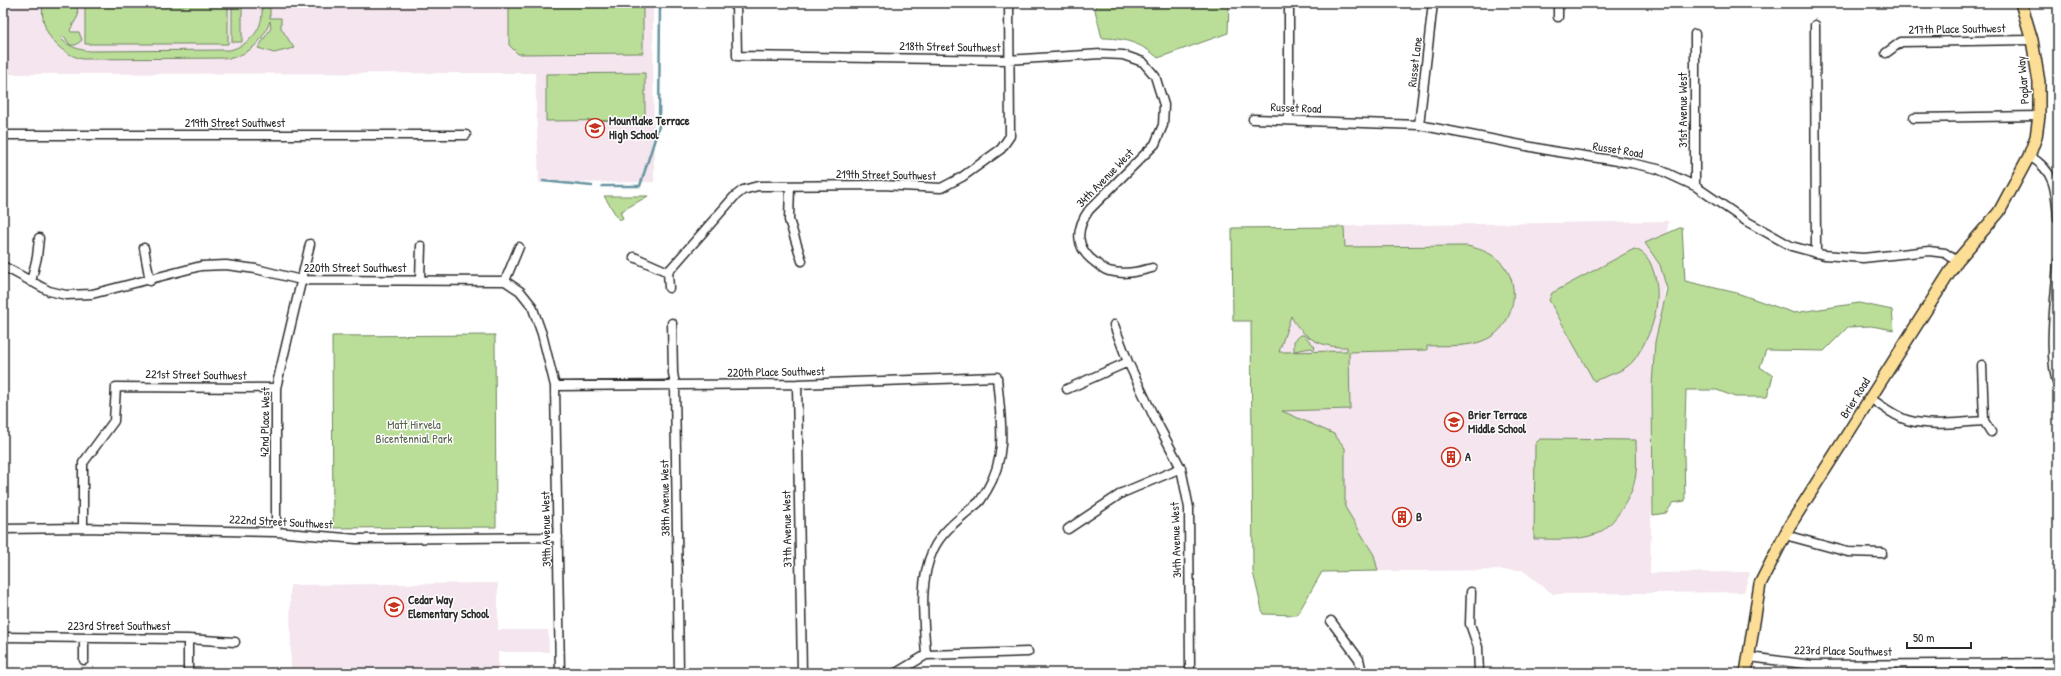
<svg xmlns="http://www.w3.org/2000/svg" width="2061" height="676" viewBox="0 0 2061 676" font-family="'Patrick Hand',sans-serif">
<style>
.built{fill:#f4e5ee}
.green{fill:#bade98;stroke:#728462;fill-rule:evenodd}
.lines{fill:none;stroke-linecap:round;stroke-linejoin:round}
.stream{stroke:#6895a1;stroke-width:2.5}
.minor-casing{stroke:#2b2b2b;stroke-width:11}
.major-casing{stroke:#2b2b2b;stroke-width:14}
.minor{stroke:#fff;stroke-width:8}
.major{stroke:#fcde96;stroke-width:11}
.labels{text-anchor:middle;stroke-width:3;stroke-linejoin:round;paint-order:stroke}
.street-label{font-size:12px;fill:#2b2b2b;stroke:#fff}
.poi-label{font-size:12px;font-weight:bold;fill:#2b2b2b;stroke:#fff;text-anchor:start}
.park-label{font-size:12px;fill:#56614c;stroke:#fff}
</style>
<rect width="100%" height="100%" fill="#fff"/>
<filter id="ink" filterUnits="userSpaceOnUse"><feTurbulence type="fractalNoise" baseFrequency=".025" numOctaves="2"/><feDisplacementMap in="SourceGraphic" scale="8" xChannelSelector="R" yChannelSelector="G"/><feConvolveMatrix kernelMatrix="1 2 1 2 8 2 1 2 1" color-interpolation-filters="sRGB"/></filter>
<g filter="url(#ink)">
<path class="built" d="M3,3H653L654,182L539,183L535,73L3,74Z
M1668,221L1651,523L1650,573L1750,572L1744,592L1553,594L1522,570L1253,572L1251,321H1233L1232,228Z
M498,583V630H548L549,652H498V673H291L290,585Z"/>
<path class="green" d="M43,3H77L78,16L70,30L71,32H79L82,40L76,45H70L64,36L61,39C70,47 79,50 90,51L230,50C252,44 266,26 261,3H270V18H281V28L294,48L274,53L258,48L271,28L270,21C263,41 252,52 232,58L82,59C56,52 39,30 43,3Z
M85,3H228V44H85Z
M232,3H242V42H232Z
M509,3H643V53L518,54L509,45Z
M1096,3H1229L1228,33L1158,58C1142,43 1123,38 1102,38L1095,10Z
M645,73V120L546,121V74Z
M604,196H648L620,212L623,218L619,220Z
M1344,227L1345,247L1467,246C1481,249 1495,254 1504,266C1522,288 1513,327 1487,339C1469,348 1447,345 1427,346V350L1349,352L1350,409L1282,411L1334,434L1345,448V507L1374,555L1378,571L1322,572L1297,615L1263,614L1253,572L1251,321H1233L1232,228ZM1291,316C1302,338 1322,348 1347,347V351L1279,352Z
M1682,227L1685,281L1737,293L1794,313L1859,303L1892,310L1894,330L1871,326L1848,327L1824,351L1766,350L1760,367L1773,376L1767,397H1735L1717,390H1686L1684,454L1685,501L1673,503L1666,513L1653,515L1652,385L1655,342L1667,289L1660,265L1645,243Z
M1634,249C1645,252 1650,260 1653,270C1664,300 1652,335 1634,360C1626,371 1606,376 1594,381L1549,300L1552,293Z
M495,335L496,527L333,528L332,336Z
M1301,335H1304L1315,347L1314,350L1311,348L1294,351V341Z
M1540,439L1636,440C1636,454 1638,470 1634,483C1631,498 1611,529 1596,534C1578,541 1554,539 1534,539L1535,444Z"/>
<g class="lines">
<path class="stream" d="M543,181L592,186
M602,186H640L659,126L660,3"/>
<g class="minor-casing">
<path id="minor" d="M736,3L737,56L1008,60L1101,54L1123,55L1143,62L1155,76L1164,105L1163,125L1155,144L1089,210C1075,230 1075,248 1096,263C1100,266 1104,270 1109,271C1124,275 1137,272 1152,268
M1558,17V3
M1815,25L1816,253
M1695,34V186
M1886,53L1901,42L2032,40
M1914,118L2039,116
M1253,119L1419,125L1552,151L1631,163L1658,169L1695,186L1746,221L1791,246L1824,255L1863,258L1929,251L1945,253L1957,261
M1289,120V3
M1419,125L1433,3
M3,135H466
M2029,156C2055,170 2056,190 2058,218
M790,186L789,220L802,261
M144,248L150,281
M634,257L668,272
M2058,262C2056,298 2047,352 2058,386
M3,266L49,291L66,295L92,294L201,266L226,265L256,269L301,280L505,281L520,291L532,306L542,334L555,386L560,673
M420,280L421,246
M505,281L519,247
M31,282L37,257L39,238
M669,288L668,272L734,197L743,190L758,186L882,185L941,188L962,177L1001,149L1010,136L1009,3
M672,323L673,373L675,385L679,673
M1114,325L1128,362L1154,417L1181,468L1189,508L1190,673
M1982,365L1984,421
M797,384L802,673
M555,386L797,384L997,377C1000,418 1009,453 987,490C984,494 982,499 979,502C963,516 942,530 933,550C918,582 924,622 926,655
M1067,389L1128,362
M1870,398C1882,406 1894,416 1907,420C1931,427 1960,422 1984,421
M1984,421L1991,432
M83,528V463L114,421L116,387L276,388
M3,529L83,528L276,532L357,539L558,537
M1068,529L1122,493L1181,468
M276,532V388L310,244
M1785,535L1848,552L1882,553
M1471,592L1470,624L1478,647L1479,673
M1331,621L1359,659L1362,673
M3,637L188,639L235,642
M188,639V673
M1749,657L1812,665L2058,663
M84,660V638
M896,673L926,655L1028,652"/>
</g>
<g class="major-casing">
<path id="major" d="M1746,673L1760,584L1790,525L1957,261L1999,212L2029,156L2036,137L2039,116V82L2032,40L2021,3"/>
</g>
<use href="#minor" class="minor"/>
<use href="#major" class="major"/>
</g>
</g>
<defs>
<g id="school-ring" transform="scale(1)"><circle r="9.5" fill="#fff" stroke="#c8321e" stroke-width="1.5"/><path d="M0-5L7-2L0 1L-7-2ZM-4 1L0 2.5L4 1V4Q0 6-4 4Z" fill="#c8321e"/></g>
<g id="building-ring" transform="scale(1)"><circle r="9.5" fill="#fff" stroke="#c8321e" stroke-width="1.5"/><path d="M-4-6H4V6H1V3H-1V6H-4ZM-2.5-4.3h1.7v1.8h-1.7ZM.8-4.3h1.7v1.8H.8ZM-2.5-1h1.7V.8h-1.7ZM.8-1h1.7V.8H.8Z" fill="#c8321e"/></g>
</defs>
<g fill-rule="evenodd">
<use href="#school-ring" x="595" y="128"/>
<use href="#school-ring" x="1454" y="422"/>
<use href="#building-ring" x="1451" y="457"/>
<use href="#building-ring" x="1402" y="517"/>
<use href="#school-ring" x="394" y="607"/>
</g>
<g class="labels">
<g class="street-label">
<text transform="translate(1957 29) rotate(-1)" y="4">217th Place Southwest</text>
<text transform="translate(950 47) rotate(1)" y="4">218th Street Southwest</text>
<text transform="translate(1415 62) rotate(-83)" y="4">Russet Lane</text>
<text transform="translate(2023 80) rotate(-95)" y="4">Poplar Way</text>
<text transform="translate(1296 108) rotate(2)" y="4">Russet Road</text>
<text transform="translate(1683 110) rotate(-90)" y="4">31st Avenue West</text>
<text x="235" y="127">219th Street Southwest</text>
<text transform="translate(1618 150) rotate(9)" y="4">Russet Road</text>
<text transform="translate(886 175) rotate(1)" y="4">219th Street Southwest</text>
<text transform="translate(1105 178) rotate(-46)" y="4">34th Avenue West</text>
<text x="355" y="272">220th Street Southwest</text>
<text transform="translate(776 372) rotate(-1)" y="4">220th Place Southwest</text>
<text transform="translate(196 375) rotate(1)" y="4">221st Street Southwest</text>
<text transform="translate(1855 398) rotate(-58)" y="4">Brier Road</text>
<text transform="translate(265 422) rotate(-89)" y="4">42nd Place West</text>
<text transform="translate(665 498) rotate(-91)" y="4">38th Avenue West</text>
<text transform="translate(281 522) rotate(3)" y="4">222nd Street Southwest</text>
<text transform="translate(546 529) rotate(-91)" y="4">39th Avenue West</text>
<text transform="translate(787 529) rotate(-91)" y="4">37th Avenue West</text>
<text transform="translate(1176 540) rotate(-92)" y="4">34th Avenue West</text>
<text x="119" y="630">223rd Street Southwest</text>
<text transform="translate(1843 651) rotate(1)" y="4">223rd Place Southwest</text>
</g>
<g class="poi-label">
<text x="609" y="125">Mountlake Terrace<tspan x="609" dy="14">High School</tspan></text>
<text x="1468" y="419">Brier Terrace<tspan x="1468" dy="14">Middle School</tspan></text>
<text x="1465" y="461">A</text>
<text x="1416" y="521">B</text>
<text x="408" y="604">Cedar Way<tspan x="408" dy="14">Elementary School</tspan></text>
</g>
<g class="park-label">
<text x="414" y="429">Matt Hirvela<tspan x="414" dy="14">Bicentennial Park</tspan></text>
</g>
</g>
<rect width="2061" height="676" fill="none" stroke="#fff" stroke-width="16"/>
<rect x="8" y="8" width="2045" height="660" fill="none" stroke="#2b2b2b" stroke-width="1.5" filter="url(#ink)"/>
<path d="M1907 642v6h64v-6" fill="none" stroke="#2b2b2b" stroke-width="2"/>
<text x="1913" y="642" font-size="12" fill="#2b2b2b" stroke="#ffffff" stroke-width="3" paint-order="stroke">50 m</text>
</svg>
